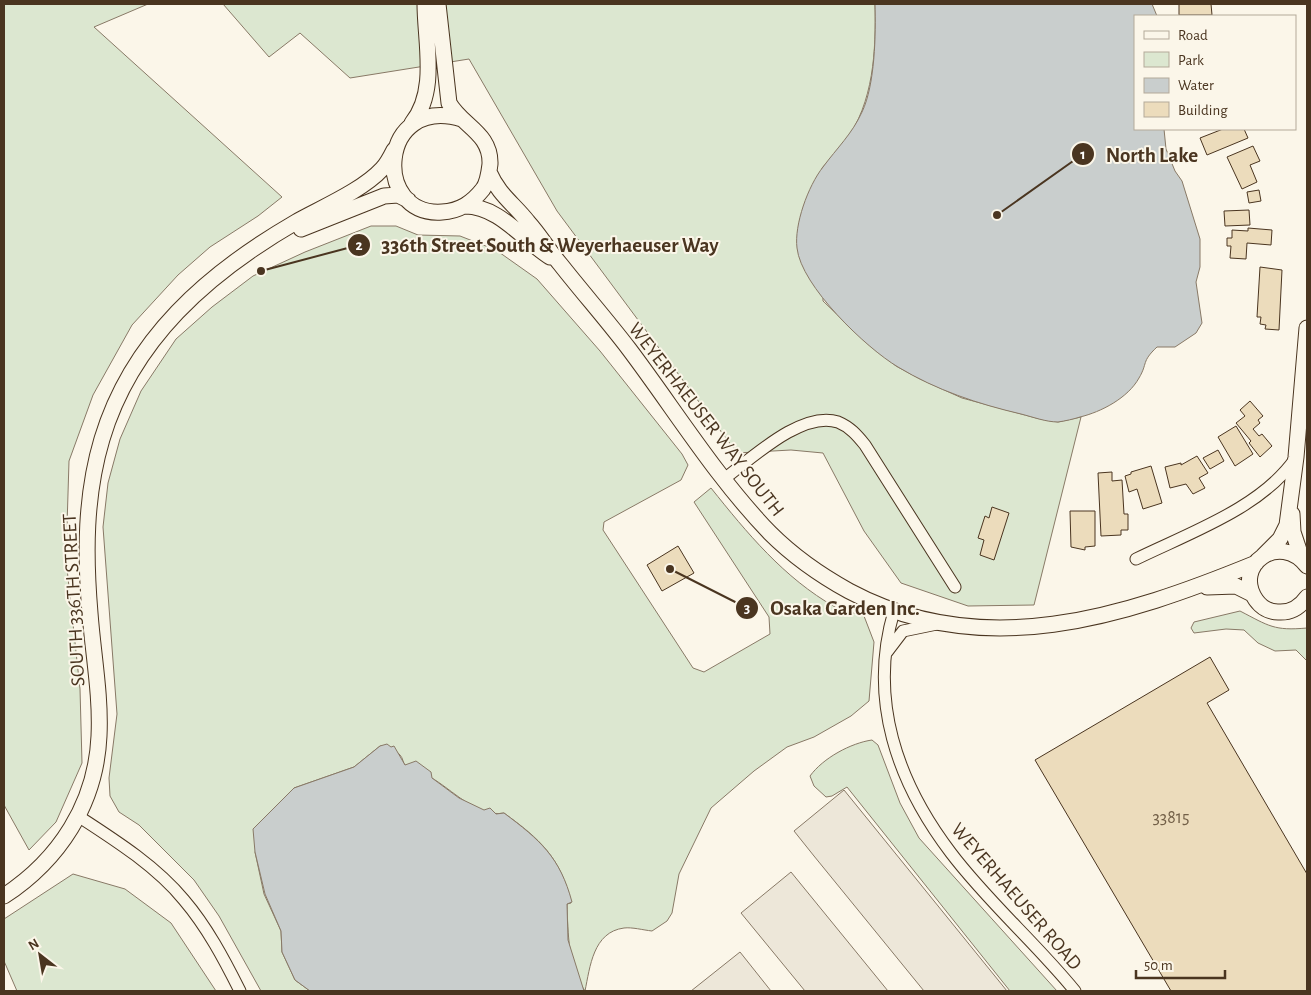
<svg xmlns="http://www.w3.org/2000/svg" width="1311" height="995" viewBox="0 0 1311 995" font-family="'Alegreya Sans',sans-serif">
<style>
.green{fill:#dce7d0;stroke:#887966}
.parking{fill:#ede7d9;stroke:#887966}
.water{fill:#c9cecd;stroke:#887966}
.building{fill:#ecdcbc;stroke:#4a3520}
.lines{fill:none;stroke-linecap:round;stroke-linejoin:round}
.street-casing{stroke:#4a3520;stroke-width:13}
.secondary-casing{stroke:#4a3520;stroke-width:17}
.street{stroke:#fbf6e9;stroke-width:11}
.secondary{stroke:#fbf6e9;stroke-width:15}
.labels{text-anchor:middle;stroke-width:4;stroke-linejoin:round;paint-order:stroke}
.number-label{font-size:18px;fill:#725f47}
.street-label{font-size:20px;fill:#4a3520;stroke:#fbf6e9}
.leader{fill:none;stroke:#4a3520;stroke-width:2}
.callout-dot{fill:#4a3520;stroke:#fbf6e9;stroke-width:2}
.mark-label{font-size:15px;text-anchor:middle;font-weight:bold;fill:#fff}
.callout-label{font-size:21px;text-anchor:middle;font-weight:bold;fill:#4a3520;stroke:#fbf6e9;stroke-width:4;stroke-linejoin:round;paint-order:stroke}
</style>
<rect width="100%" height="100%" fill="#fbf6e9"/>
<path class="green" d="M4,4H148L94,27L282,197L258,216L210,247L178,275L132,325L93,395L69,461L66,559L80,689L82,763L56,822L29,850L4,805Z
M223,4H875C876,51 874,102 845,142C838,151 829,160 822,168L823,301L870,346L896,366L920,379L962,398L1040,419L1058,422L1081,417L1034,605L968,606L901,583L864,531L823,453L791,450L737,453L557,211L469,59L350,78L300,33L269,57Z
M371,226H396L418,235L460,236L496,250L537,279L600,351L682,454L688,465L681,480L604,522L603,530L693,668L704,672L770,634L769,617L694,502L711,488C747,533 784,578 835,607C843,611 855,613 864,616L874,642L869,701L851,716L814,737L787,747L754,771L711,808L679,874L672,913L667,921L652,931C643,930 632,927 624,928C593,932 590,967 585,991C568,967 568,933 567,904L571,903C561,858 540,839 504,813C477,818 452,789 430,777C423,773 411,771 405,765C403,763 403,758 400,755C394,748 388,747 380,746L354,767L294,788L255,852L264,894L281,931L282,952L295,980L310,991H261L219,916L194,880L139,825L119,812L110,796L109,778L117,714L103,527L108,483L120,439L141,391L176,339L212,307L253,276L305,252Z
M1240,611C1269,626 1274,631 1307,628V661L1296,650L1275,651L1258,643L1244,630L1226,629L1194,633L1191,628L1194,622Z
M872,740L878,745L900,803L919,838L1057,991H1010L847,787L832,796L826,797L814,786L810,776C823,758 851,743 872,740Z
M73,874L125,889L171,923L216,991H17L4,961V919Z"/>
<path class="parking" d="M844,790L1007,991H924L814,856L794,831Z
M791,872L888,991H805L741,913Z
M740,952L771,991H691Z"/>
<path class="water" d="M875,4H1152L1157,16H1135V129H1164L1166,149L1175,171L1182,181L1200,239V267L1196,282L1202,323L1196,333L1175,347H1157C1141,362 1148,363 1139,378C1128,398 1101,412 1080,417C1074,419 1065,421 1058,422C1046,422 1033,417 1021,414C978,404 936,390 898,367C866,348 801,286 797,248C794,225 808,186 823,167C837,148 852,134 862,112C875,85 876,34 875,4Z
M387,744L391,747L394,746L405,765L416,761L431,772L432,778L459,798L484,810L490,808L496,814L504,813C540,840 560,857 572,902L567,904L568,940L584,991H310L295,980L282,952L281,931L265,894L255,852L253,829L294,788L354,767L380,746Z"/>
<path class="building" d="M1179,4H1211L1212,15H1179Z
M1223,129H1244L1248,138L1207,155L1200,138Z
M1253,146L1260,161L1250,165L1257,182L1242,189L1227,157Z
M1259,190L1261,201L1249,203L1247,192Z
M1249,210L1250,225L1225,226L1224,211Z
M1248,228L1272,230L1271,245L1247,243L1246,259L1230,258L1231,246H1227V238H1232V230L1248,231Z
M1260,267L1282,270L1279,330L1265,329L1266,325L1260,324L1261,317H1257Z
M1250,401L1263,416L1258,420L1260,423L1253,429L1259,436L1262,434L1272,446L1260,457L1249,443L1251,441L1236,423L1245,416L1240,410Z
M1236,426L1253,454L1235,466L1218,437Z
M1218,450L1224,461L1210,469L1203,458Z
M1197,456L1208,473L1199,478L1205,488L1193,494L1186,484L1170,488L1165,467L1181,463V465Z
M1151,466L1162,503L1143,509L1137,489L1129,492L1125,476L1131,474V472Z
M1112,472V481L1122,480L1124,514H1128V530H1121V535L1101,536L1098,473Z
M992,507L1009,513L994,560L980,555L984,540L978,538L985,516L989,518Z
M1070,511H1095V546L1085,547V550L1071,547Z
M678,546L694,573L662,591L647,565Z
M1210,657L1229,690L1207,703L1307,874V991H1171L1035,760Z"/>
<g class="lines">
<g class="street-casing">
<path id="street" d="M724,479C751,459 802,410 838,422C850,427 857,435 865,445L955,587
M1136,559C1189,533 1261,508 1295,459
M894,611C868,699 897,782 951,853C988,902 1036,943 1075,991
M887,652L903,631L937,624
M78,816C115,840 156,866 184,900C207,927 224,959 240,991"/>
</g>
<g class="secondary-casing">
<path id="secondary" d="M438,4L449,103C462,126 491,133 490,164C489,172 488,182 483,189C472,203 460,211 442,212C372,217 378,94 462,119
M412,123C438,91 425,42 425,4
M489,172C499,195 513,203 528,222C540,235 549,251 561,265C583,293 607,320 629,349C675,410 716,477 770,533C793,556 820,575 849,591C983,663 1124,617 1256,563
M465,206C499,206 523,240 550,257
M301,229L384,196L398,195L408,200
M1292,514L1293,532L1302,559
M1263,556L1280,539L1287,525L1296,457L1307,328
M1307,566C1280,531 1232,565 1256,600C1261,607 1269,612 1278,612C1291,613 1300,607 1307,597
M1207,587L1236,586L1252,594
M4,896C59,860 96,804 99,736C101,695 93,654 90,613C85,554 85,496 102,439C132,339 208,273 296,222C321,208 363,190 382,169C387,164 391,156 394,150"/>
</g>
<use href="#street" class="street"/>
<use href="#secondary" class="secondary"/>
</g>
<g class="labels">
<g class="number-label">
<text x="1171" y="823">33815</text>
</g>
<g class="street-label">
<text transform="translate(707 419) rotate(52)" y="7">WEYERHAEUSER WAY SOUTH</text>
<text transform="translate(73 600) rotate(-93)" y="7">SOUTH 336TH STREET</text>
<text transform="translate(1017 896) rotate(49)" y="7">WEYERHAEUSER ROAD</text>
</g>
</g>
<path class="leader" d="M997 215L1083 154M261 271L359 245M670 569L747 608"/>
<g class="callout-dot">
<circle cx="997" cy="215" r="5"/>
<circle cx="261" cy="271" r="5"/>
<circle cx="670" cy="569" r="5"/>
<circle cx="1083" cy="154" r="12"/>
<circle cx="359" cy="245" r="12"/>
<circle cx="747" cy="608" r="12"/>
</g>
<g class="mark-label">
<text x="1083" y="159">1</text>
<text x="359" y="250">2</text>
<text x="747" y="613">3</text>
</g>
<g class="callout-label">
<text x="1152" y="162">North Lake</text>
<text x="550" y="252">336th Street South &amp; Weyerhaeuser Way</text>
<text x="845" y="615">Osaka Garden Inc.</text>
</g>
<rect width="1311" height="995" fill="none" stroke="#4a3520" stroke-width="10"/>
<rect x="1134" y="15" width="162" height="115" fill="#fbf6e9" stroke="#b4a999"/>
<rect x="1144" y="31" width="25" height="8" fill="#fbf6e9" stroke="#b4a999"/>
<text x="1178" y="40" font-size="15" fill="#4a3520">Road</text>
<rect x="1144" y="52" width="25" height="15" fill="#dce7d0" stroke="#b4a999"/>
<text x="1178" y="65" font-size="15" fill="#4a3520">Park</text>
<rect x="1144" y="78" width="25" height="15" fill="#c9cecd" stroke="#b4a999"/>
<text x="1178" y="90" font-size="15" fill="#4a3520">Water</text>
<rect x="1144" y="102" width="25" height="15" fill="#ecdcbc" stroke="#b4a999"/>
<text x="1178" y="115" font-size="15" fill="#4a3520">Building</text>
<g transform="translate(40 955) rotate(329)" stroke="#fbf6e9" stroke-width="4" paint-order="stroke">
<path d="M0-4L9 19L0 12L-9 19Z" fill="#4a3520"/>
<text y="-8" font-size="14" font-weight="bold" text-anchor="middle" fill="#4a3520">N</text>
</g>
<path d="M1136 970v8h89v-8" fill="none" stroke="#4a3520" stroke-width="2.5"/>
<text x="1144" y="970" font-size="15" fill="#4a3520" stroke="#fbf6e9" stroke-width="4" paint-order="stroke">50 m</text>
</svg>
